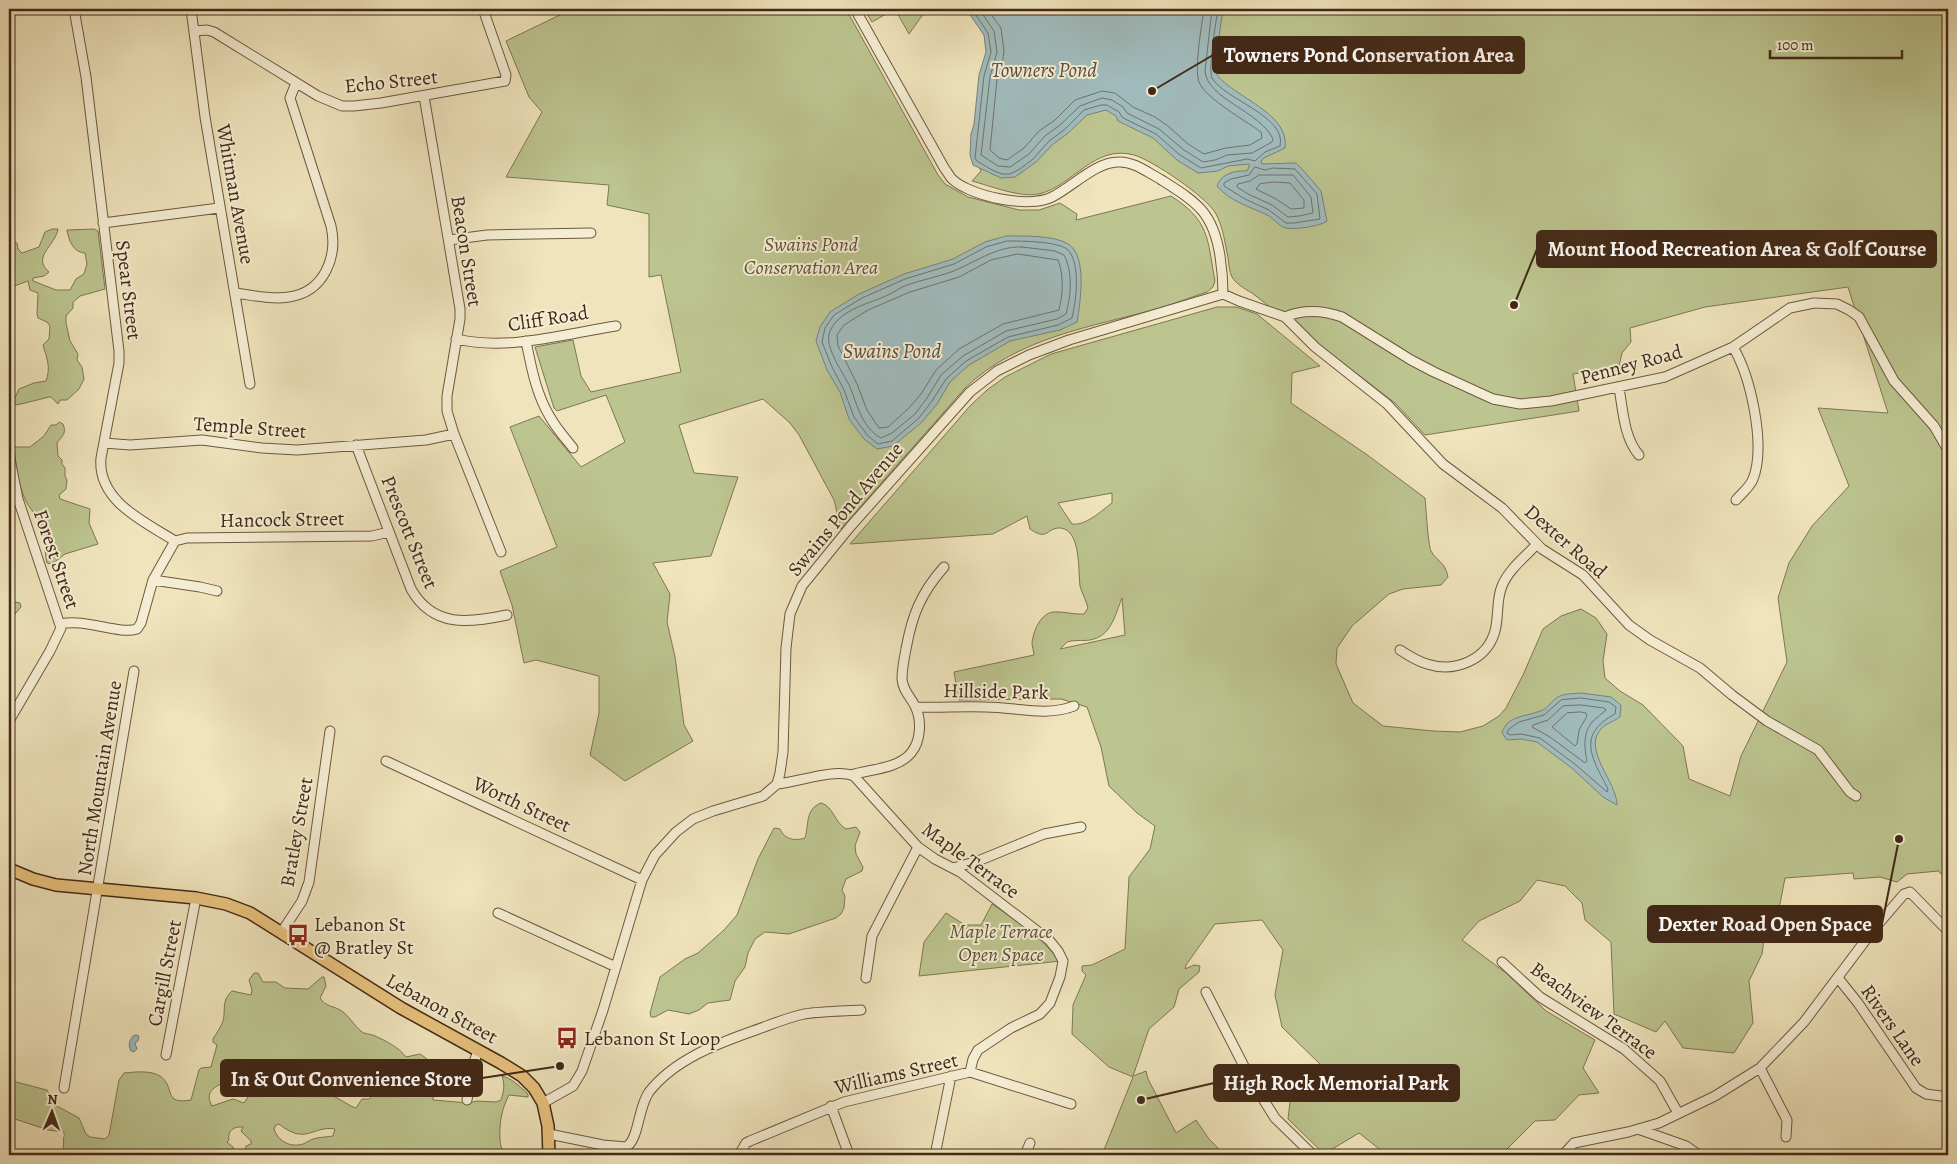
<svg xmlns="http://www.w3.org/2000/svg" width="1957" height="1164" viewBox="0 0 1957 1164" font-family="Alegreya,serif">
<style>
.green{fill:#bcc48f;stroke:#7f7653;fill-rule:evenodd}
.water{fill:#a0bbbc;stroke:#7a817a}
.lines{fill:none;stroke-linecap:round;stroke-linejoin:round}
.shore{stroke:#71726a;stroke-width:1}
.minor-casing{stroke:#6e5840;stroke-width:11}
.major-casing{stroke:#422917;stroke-width:14}
.minor{stroke:#f5edd3;stroke-width:9}
.major{stroke:#e8c27e;stroke-width:11}
.labels{text-anchor:middle;stroke-width:4;stroke-linejoin:round;paint-order:stroke}
.street-label{font-size:20px;fill:#422917;stroke:#f5edd3}
.park-label{font-size:20px;font-style:italic;fill:#605035;stroke:#f5edd3}
.poi-label{font-size:20px;fill:#422917;stroke:#f5edd3;text-anchor:start}
.water-label{font-size:21px;font-style:italic;fill:#5a4e40;stroke:#f5edd3}
.leader{fill:none;stroke:#422917;stroke-width:2}
.callout-dot{fill:#422917;stroke:#f5edd3;stroke-width:2}
.callout{fill:#422917;stroke:#422917;stroke-width:2}
.callout-label{font-size:21px;text-anchor:middle;font-weight:bold;fill:#fff}
</style>
<rect width="100%" height="100%" fill="#f0e4bc"/>
<filter id="stains"><feTurbulence type="fractalNoise" baseFrequency=".004" numOctaves="4"/><feColorMatrix values="0 0 0 0 .2 0 0 0 0 .09 0 0 0 0 .02 0 0 0 .5 -.17"/></filter>
<radialGradient id="worn" r=".72"><stop offset=".6" stop-color="#630" stop-opacity="0"/><stop offset="1" stop-color="#630" stop-opacity=".3"/></radialGradient>
<path class="green" d="M570,9H659L661,14L705,9H846L938,175L945,184L968,197L1019,210H1039L1060,203L1077,214L1076,220L1171,196C1210,221 1207,238 1215,281L1213,287L1207,292C1192,297 1176,303 1160,308C1092,327 1018,337 965,388L841,529L834,500L799,435L790,423L763,399L679,425L694,473L738,477L711,556L653,563L670,594L667,622L675,657L684,725L693,741L625,781L590,755L599,713V676L536,660L524,663L512,605L500,571L557,547L510,427L539,416L581,467L625,442L606,395L557,411L554,408L535,347L573,340L581,376L591,392L681,372L661,275L649,277V214L607,205L609,185L506,177L542,112L529,97L506,41L570,10Z
M864,9H934L924,13L909,34L895,9L872,22Z
M970,9H1948V879L1938,871L1907,874L1897,882L1880,877L1854,879L1853,873L1785,878L1780,904L1766,924L1762,954L1749,981L1753,1023L1734,1053L1683,1048L1665,1021L1656,1032L1614,1014L1611,942L1585,920L1582,903L1565,886L1537,880L1520,901L1479,921L1462,940L1506,973L1546,1011L1595,1040L1583,1068L1599,1093L1579,1095L1555,1120L1535,1121L1501,1155H1387L1359,1133L1324,1154L1288,1119L1291,1093L1325,1069L1282,1027L1275,995L1283,950L1262,920L1215,924L1186,965L1185,969L1194,965L1200,966L1199,972L1179,989L1174,1007L1149,1029L1133,1076L1146,1071L1148,1079L1176,1133L1196,1120L1209,1139L1225,1155H1102L1133,1077L1109,1067L1072,1034L1073,1005L1086,975L1082,971V966L1092,965L1125,949L1129,877L1150,849L1155,826L1137,813L1109,786L1101,747L1087,707L1061,699L959,700L954,672L1034,655C1034,651 1032,647 1032,643C1033,632 1040,614 1053,612C1063,611 1074,615 1084,614L1088,608C1086,600 1082,593 1080,586C1078,570 1081,531 1061,528C1046,527 1049,542 1030,529L1027,516L993,534L850,544L970,406L987,390L1005,377L1051,354L1217,307H1236L1257,314L1320,366L1292,373L1291,403L1366,454L1425,498C1426,507 1428,545 1431,551C1436,561 1445,561 1448,577L1441,585L1403,589L1389,594L1352,626L1337,648L1336,664L1353,703L1383,726L1433,731L1460,732L1483,726L1499,716L1506,708L1523,675L1543,629L1561,616L1581,609L1596,618L1607,634L1603,661L1605,678L1620,691L1643,705L1683,746L1689,779L1730,796L1741,756L1787,662L1778,598L1789,563L1812,526L1849,486L1818,408L1888,413L1848,287L1705,307L1630,328L1631,342L1622,353L1619,366L1614,370L1610,372L1601,370L1573,374L1579,411L1425,435L1395,403L1252,293C1245,289 1236,284 1232,277C1229,271 1229,264 1228,258C1225,243 1223,227 1216,214C1207,197 1152,160 1134,155C1094,144 1073,186 1039,194C1021,198 990,186 972,181L981,171L973,154L991,48ZM1112,493V503C1101,511 1086,526 1072,524L1058,503ZM1122,598L1125,635L1060,649L1067,642C1076,639 1085,642 1094,639C1112,634 1116,612 1122,598Z
M52,229H58C56,245 31,257 49,272L44,276L33,278V281L56,290H70L76,279L84,274L87,264L85,253C73,252 69,241 67,230L94,229L98,231L105,289L80,296L73,302V308L66,316V323L70,341L78,354L77,360L82,367L84,379L79,389L67,400H60L58,404L51,397H49L17,405L13,402L19,389L34,383L46,381C51,367 47,359 43,345L49,339L50,326L47,322L38,318L37,314L38,293L30,290L28,281L9,288V239L17,243L18,249L22,253L39,247L45,232Z
M59,422L63,424C67,434 62,436 57,443L58,456L62,460V464L65,468V476L67,480L66,489L59,495L60,499L90,509L89,523L98,544L65,554L52,564L47,563C44,552 46,539 42,528C39,518 29,509 24,497C18,481 16,464 14,447H30L44,436L51,425H56Z
M9,601L20,603L21,607L9,621Z
M821,803C833,806 835,823 846,829L856,827L860,832L855,846L856,854L863,867L862,871L846,879L842,890L845,896L844,908L841,914L836,918L789,934L765,932L755,939L748,953L745,967L735,981L730,1000L708,1003L699,1010L689,1014L668,1010L655,1017H651L650,1013L660,977L685,959L698,953L724,930L737,915L758,859L774,828L780,829C785,840 795,841 805,838C809,825 805,809 821,803Z
M992,904L1034,933L1061,961L919,976L924,942L946,913L965,925H981Z
M254,973H258L263,982H276L285,988L308,989L322,977H324L326,986L320,998C325,1007 336,1006 343,1012C350,1017 355,1027 362,1032C365,1034 370,1034 373,1035C384,1040 399,1047 406,1057L420,1054C443,1069 435,1076 433,1100L469,1103L477,1101L496,1102L501,1100C504,1091 505,1085 502,1076C512,1078 520,1087 528,1094V1097L509,1095C502,1108 499,1123 500,1139C500,1145 503,1149 501,1155H251L245,1152L246,1146L251,1144V1141L241,1131L243,1127C234,1126 227,1131 229,1140L227,1142L233,1147L235,1155H63L64,1132L48,1130L9,1117V1084L16,1082L47,1090L55,1105L79,1118L86,1134L90,1137L105,1139L109,1135L119,1080L124,1073C135,1072 150,1070 160,1076C176,1087 162,1105 191,1100L199,1070L201,1068L211,1067L217,1045L213,1042V1039C216,1034 221,1027 223,1021C226,1009 221,1001 232,991L251,995L252,990L249,980ZM301,1065L312,1068L317,1066L335,1078L355,1081L369,1088L371,1097L369,1099H362L356,1108C351,1107 342,1100 335,1097L331,1089L318,1083L310,1092H305L296,1097L291,1091L290,1081H286L285,1079L290,1072V1067ZM255,1071L263,1080L271,1085L269,1087H251L248,1089L250,1094L244,1103L233,1099L212,1106C206,1095 210,1089 221,1084L222,1077L248,1084L251,1080V1073ZM279,1124C306,1146 313,1125 335,1129L333,1136C327,1137 320,1137 313,1139C310,1140 306,1143 303,1144C290,1148 278,1141 274,1129L276,1125Z"/>
<path class="water" d="M966,9H1223L1218,44L1217,75C1235,98 1290,113 1285,148L1264,158L1261,161L1262,164L1296,163L1303,170L1321,191L1327,221C1321,226 1295,230 1286,228C1278,226 1274,218 1267,215C1251,207 1229,201 1217,186C1221,174 1235,170 1247,171L1249,167V164L1228,166L1218,171L1198,173L1177,160L1153,138L1118,121L1116,116L1106,110L1087,115L1067,134L1053,144L1036,162L1015,177L1001,178L973,165L970,155L971,134L974,124L979,75L986,52L984,35Z
M1006,236C1023,236 1054,235 1068,244C1088,256 1080,303 1077,322L1060,330L1010,341L969,365L950,382L937,404L922,422L893,446L877,449L864,439L849,419L840,392L827,370L816,341L820,327L830,312L859,294L904,274L953,259L985,242Z
M1581,693L1611,697L1621,705L1620,717C1613,722 1606,723 1600,730C1583,751 1617,782 1617,805L1603,797L1573,769L1537,742L1521,739L1507,740L1502,733C1507,715 1526,717 1540,711C1547,709 1550,703 1555,699C1562,693 1572,694 1581,693Z
M136,1035L139,1036L138,1041L135,1043L137,1049L134,1052L131,1051C128,1045 129,1041 133,1036Z"/>
<g class="lines">
<path class="shore" d="M972,9L988,33L991,52L984,76L975,158L977,161L992,170L1002,174H1010L1020,169L1033,159L1049,141L1064,130L1084,110L1101,105H1107L1119,112L1123,118L1156,134L1180,155L1201,168L1247,159L1255,161L1265,152L1280,146C1287,116 1225,100 1212,78C1208,69 1216,21 1218,9
M979,9L994,31L997,52L990,77L981,155L998,166L1010,167L1029,154L1045,136L1060,125L1080,106L1102,98L1112,100L1123,107L1127,113L1159,129L1184,150L1203,162L1215,160L1227,155L1252,153L1272,142L1273,139C1260,111 1207,99 1205,71L1212,9
M987,9L1001,28L1004,51L1002,66L997,79L990,150L999,158L1007,160L1024,148L1039,131L1055,120L1075,100L1102,91L1115,93L1133,107L1155,117L1168,126L1188,144L1204,154L1226,148L1250,145L1262,138L1261,132C1246,121 1205,98 1199,82C1194,68 1202,24 1204,9
M1255,167L1265,170L1273,168L1295,169L1317,194L1320,219L1294,223H1286L1269,210L1245,199L1224,186V183L1231,179L1249,175Z
M1259,175H1293L1311,197L1313,213L1299,216L1288,217L1272,205L1248,194L1237,187L1238,184L1250,181Z
M1274,182L1290,183L1304,200V208L1291,209L1276,199L1256,189L1260,184Z
M1007,241C1020,241 1059,241 1068,250C1081,264 1076,301 1072,318L1058,325L1008,337L966,361L946,379L932,401L919,418L892,441L878,444L868,436L854,417L844,390L832,367L822,342L825,328L834,315L862,298L905,279L954,264L986,247Z
M1022,247L1055,251L1064,255C1073,272 1071,296 1066,314L1057,319L1006,331L963,356L941,375L927,398L915,414L892,433L881,438C862,428 857,404 850,387C844,373 823,347 830,331C841,308 870,304 890,294C896,291 901,287 907,285C921,280 937,277 951,272C975,263 995,246 1022,247Z
M1018,254L1058,260C1064,276 1063,293 1059,310L1003,324L959,349L936,370L921,394L909,408L888,427L879,428L867,410L857,384L838,346L837,335L844,325L868,310L910,292L959,277L991,260Z
M1581,698L1609,702L1616,707L1615,714C1576,735 1592,758 1608,789L1607,792L1576,765L1540,738L1521,734L1510,735L1507,733L1509,729L1519,722L1544,715L1561,700Z
M1581,705L1604,708L1606,710C1602,714 1597,717 1593,721C1583,732 1584,747 1587,761L1585,763L1550,737L1532,727L1533,725L1548,720L1563,706Z
M1581,712L1586,713L1587,716L1579,730L1577,744L1575,746L1552,727L1567,713Z"/>
<g class="minor-casing">
<path id="minor" d="M74,9L86,77L119,351V363L101,458C97,501 145,522 175,541
M191,9L205,117L250,384
M855,9L937,155C941,163 946,171 951,178C968,196 1029,209 1052,197C1072,187 1096,162 1118,162C1133,161 1147,172 1160,179C1196,202 1213,211 1220,256C1222,269 1223,281 1223,294L1239,301L1285,317L1315,347L1387,404L1443,464L1502,508L1542,549L1583,575L1629,625L1650,640L1700,668L1732,695L1767,721L1818,750L1850,792L1856,796
M194,31L207,30L214,32L318,96L342,106H354L381,103L505,81L506,75L483,9
M424,96L460,309V319L447,396V411L454,434L501,552
M103,223L219,208
M449,240L487,235L591,233
M235,293C252,295 271,300 289,297C324,292 338,257 331,226L290,98L296,83
M1285,317C1304,309 1322,310 1342,317L1411,360L1434,372L1493,399L1520,404L1551,401L1665,377L1733,347L1790,308L1814,303L1837,304L1849,310L1859,317L1894,381L1934,426L1948,450
M456,339C509,351 564,334 616,326
M526,341C531,366 536,394 550,417C556,428 565,438 573,448
M1733,347C1751,377 1766,446 1753,479C1750,487 1742,493 1736,500
M1619,388C1623,410 1624,438 1639,455
M104,443L130,445L202,440L262,448L297,450L426,440L454,434
M356,445L411,589C433,628 469,623 507,615
M9,455L18,499L61,628L50,651L9,721
M175,541L187,538L372,536L389,532
M153,580L200,587L217,591
M61,624C84,618 119,635 137,629L141,623L153,580L175,541
M1400,650C1409,656 1417,661 1427,664C1455,673 1487,660 1495,631C1499,616 1496,600 1502,586C1509,569 1525,557 1536,545
M916,707C939,708 962,706 986,707C1015,707 1046,717 1074,706
M386,761L642,880
M851,775C870,769 898,769 911,753C921,741 922,720 915,706C910,696 903,691 902,679C902,669 904,659 906,649C912,615 921,593 944,567
M777,784C799,782 834,768 854,776L918,847L935,859L960,872L1049,940L1058,951L1063,961L1060,977L1050,1003L1040,1014L1011,1028L978,1050L973,1059L970,1072
M953,868L978,861L1044,834L1081,827
M498,913L616,967
M281,933L302,901L309,882L330,731
M1502,962L1540,997L1624,1049L1660,1081L1678,1113
M866,978L872,936L918,847
M1838,978L1858,1003L1916,1088L1926,1094L1948,1097
M1206,992L1250,1078L1275,1118L1313,1155
M166,1055L196,898
M1760,1068L1787,1120L1786,1137
M64,1088L134,671
M467,1100L474,1062L478,1051
M543,1103L573,1086L582,1071L603,1010L642,880L655,855L676,832L693,819L713,811L763,796L777,784L780,773L783,752L786,648L790,614L802,586L850,527L970,392L997,371L1029,355L1069,340L1223,294
M831,1106L849,1155
M1638,1129L1686,1146L1699,1155
M549,1134L603,1145L626,1147C639,1140 638,1107 649,1092C674,1060 716,1044 753,1031C770,1025 786,1018 804,1014C822,1011 842,1011 861,1010
M739,1155L746,1143L750,1141L844,1102L970,1072L1071,1104
M935,1155L951,1076
M1025,1155L1030,1143
M1563,1155L1574,1143L1628,1132L1659,1123L1715,1096L1760,1068L1804,1022L1874,929L1904,894L1910,892L1948,931"/>
</g>
<g class="major-casing">
<path id="major" d="M9,869L33,879L56,885L196,898L226,904L250,913L401,1008L501,1063L522,1076L534,1088L543,1103L548,1126L549,1155"/>
</g>
<use href="#minor" class="minor"/>
<use href="#major" class="major"/>
</g>
<defs>
<g id="bus-bare" transform="scale(1.725)"><path d="M-5-6H5V4H4V6H2V4H-2V6H-4V4H-5ZM-3.5-4V0h7V-4ZM-3.5 1.2v1.5H-2V1.2ZM2 1.2v1.5H3.5V1.2Z" fill="#8f2418" stroke="#f5edd3" stroke-width="2.5" paint-order="stroke"/></g>
</defs>
<g fill-rule="evenodd">
<use href="#bus-bare" x="298" y="935"/>
<use href="#bus-bare" x="567" y="1038"/>
</g>
<g class="labels">
<g class="street-label">
<text transform="translate(391 81) rotate(-6)" y="7">Echo Street</text>
<text transform="translate(236 194) rotate(80)" y="7">Whitman Avenue</text>
<text transform="translate(467 251) rotate(81)" y="7">Beacon Street</text>
<text transform="translate(129 290) rotate(83)" y="7">Spear Street</text>
<text transform="translate(548 318) rotate(-9)" y="7">Cliff Road</text>
<text transform="translate(1631 364) rotate(-15)" y="7">Penney Road</text>
<text transform="translate(250 427) rotate(4)" y="7">Temple Street</text>
<text transform="translate(845 509) rotate(-50)" y="7">Swains Pond Avenue</text>
<text transform="translate(282 519) rotate(-1)" y="7">Hancock Street</text>
<text transform="translate(410 532) rotate(68)" y="7">Prescott Street</text>
<text transform="translate(1566 541) rotate(41)" y="7">Dexter Road</text>
<text transform="translate(57 559) rotate(71)" y="7">Forest Street</text>
<text transform="translate(996 691) rotate(1)" y="7">Hillside Park</text>
<text transform="translate(99 778) rotate(-81)" y="7">North Mountain Avenue</text>
<text transform="translate(522 804) rotate(25)" y="7">Worth Street</text>
<text transform="translate(296 832) rotate(-80)" y="7">Bratley Street</text>
<text transform="translate(971 860) rotate(36)" y="7">Maple Terrace</text>
<text transform="translate(164 973) rotate(-79)" y="7">Cargill Street</text>
<text transform="translate(442 1008) rotate(29)" y="7">Lebanon Street</text>
<text transform="translate(1594 1010) rotate(36)" y="7">Beachview Terrace</text>
<text transform="translate(1893 1025) rotate(55)" y="7">Rivers Lane</text>
<text transform="translate(896 1073) rotate(-13)" y="7">Williams Street</text>
</g>
<g class="park-label">
<text x="811" y="251">Swains Pond<tspan x="811" dy="23">Conservation Area</tspan></text>
<text x="1001" y="938">Maple Terrace<tspan x="1001" dy="23">Open Space</tspan></text>
</g>
<g class="poi-label">
<text x="314" y="931">Lebanon St<tspan x="314" dy="23">@ Bratley St</tspan></text>
<text x="584" y="1045">Lebanon St Loop</text>
</g>
<g class="water-label">
<text x="1044" y="77">Towners Pond</text>
<text x="892" y="358">Swains Pond</text>
</g>
</g>
<path class="leader" d="M1152 91L1213 55M1514 305L1537 249M1899 839L1882 924M560 1066L482 1078M1141 1100L1214 1083"/>
<g class="callout-dot">
<circle cx="1152" cy="91" r="5"/>
<circle cx="1514" cy="305" r="5"/>
<circle cx="1899" cy="839" r="5"/>
<circle cx="560" cy="1066" r="5"/>
<circle cx="1141" cy="1100" r="5"/>
</g>
<g class="callout">
<rect x="1213" y="37" width="311" height="36" rx="5"/>
<rect x="1537" y="231" width="399" height="36" rx="5"/>
<rect x="1648" y="906" width="234" height="36" rx="5"/>
<rect x="221" y="1060" width="261" height="36" rx="5"/>
<rect x="1214" y="1065" width="245" height="36" rx="5"/>
</g>
<g class="callout-label">
<text x="1369" y="62">Towners Pond Conservation Area</text>
<text x="1737" y="256">Mount Hood Recreation Area &amp; Golf Course</text>
<text x="1765" y="931">Dexter Road Open Space</text>
<text x="351" y="1086">In &amp; Out Convenience Store</text>
<text x="1336" y="1090">High Rock Memorial Park</text>
</g>
<rect width="1957" height="1164" fill="none" stroke="#f0e4bc" stroke-width="30"/>
<rect x="10" y="10" width="1937" height="1144" fill="none" stroke="#422917" stroke-width="2.5"/>
<rect x="15" y="15" width="1927" height="1134" fill="none" stroke="#422917"/>
<g transform="translate(52 1112) rotate(2)" stroke="#f5edd3" stroke-width="4" paint-order="stroke">
<path d="M0-4L9 19L0 12L-9 19Z" fill="#422917"/>
<text y="-8" font-size="14" font-weight="bold" text-anchor="middle" fill="#422917">N</text>
</g>
<path d="M1770 50v8h132v-8" fill="none" stroke="#422917" stroke-width="2.5"/>
<text x="1777" y="50" font-size="15" fill="#422917" stroke="#f5edd3" stroke-width="4" paint-order="stroke">100 m</text>
<rect width="100%" height="100%" filter="url(#stains)"/>
<rect width="100%" height="100%" fill="url(#worn)"/>
</svg>
